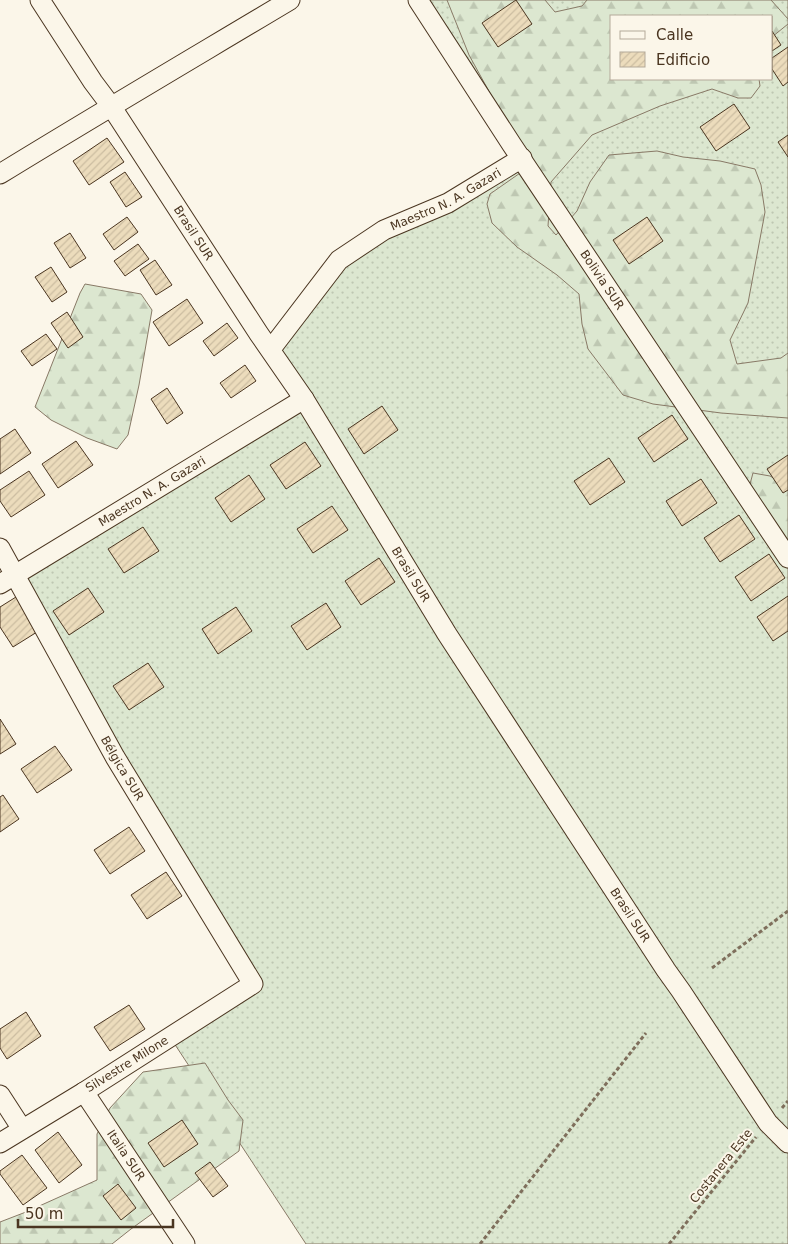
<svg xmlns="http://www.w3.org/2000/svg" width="788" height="1244" viewBox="0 0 788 1244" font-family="'DejaVu Sans',sans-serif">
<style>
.grass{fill:url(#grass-dots);stroke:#887966;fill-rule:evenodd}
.forest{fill:url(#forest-firs);stroke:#887966}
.building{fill:url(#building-hatch);stroke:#4a3520}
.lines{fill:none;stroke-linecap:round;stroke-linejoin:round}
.street-casing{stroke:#4a3520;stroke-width:21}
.path{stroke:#7f6f5c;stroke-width:3;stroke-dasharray:4 2.5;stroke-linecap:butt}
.street{stroke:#fbf6e9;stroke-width:19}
.labels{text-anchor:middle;stroke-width:4;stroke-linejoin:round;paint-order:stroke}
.street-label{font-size:12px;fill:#4a3520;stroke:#fbf6e9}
</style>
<defs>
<pattern id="grass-dots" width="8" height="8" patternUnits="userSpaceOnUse" patternTransform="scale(1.25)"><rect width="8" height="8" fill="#dce7d0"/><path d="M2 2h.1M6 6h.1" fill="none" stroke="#bec7b2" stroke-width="1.8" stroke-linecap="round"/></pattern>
<pattern id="forest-firs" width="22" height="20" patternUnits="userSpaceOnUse" patternTransform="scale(1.25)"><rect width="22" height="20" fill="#dce7d0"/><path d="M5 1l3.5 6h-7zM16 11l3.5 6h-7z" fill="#bec7b2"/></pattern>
<pattern id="building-hatch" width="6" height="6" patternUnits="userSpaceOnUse" patternTransform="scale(1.25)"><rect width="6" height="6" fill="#ecdcbc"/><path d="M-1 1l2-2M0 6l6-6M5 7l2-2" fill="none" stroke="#ccbda1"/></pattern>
</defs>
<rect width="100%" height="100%" fill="#fbf6e9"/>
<path class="grass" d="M418,0H788V1244H306L170,1037L253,984L16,576L304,399L271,349L339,260L521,159ZM612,16H772V79H612Z"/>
<path class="forest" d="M447,0H545L555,12L582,6L587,0H771L788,19V24L772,37V16H612V79H759L760,86L751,98H738L712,89L660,106L592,135L551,182L548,226L556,235L577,211L590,182L609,155L657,151L683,157L720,161L755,169L761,185L765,212L748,303L730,340L737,364L781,358L788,353V418L721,413L653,404L623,395L588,349L582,324L579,294L557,275L517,247L492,223L487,204L490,194L523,171L502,115L469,55Z
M85,284L141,294L152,310L139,385L128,435L117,449L87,438L51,420L35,407L80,293Z
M753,473L770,476L788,486V543L765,511L750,484Z
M205,1063L228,1100L243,1120L239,1151L131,1229L112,1244H0V1222L26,1212L97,1180V1134L110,1108L143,1072Z"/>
<path class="building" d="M516,0L532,24L498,47L482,23Z
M772,31L781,45L772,51Z
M788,47V82L783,86L772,69V58Z
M734,104L750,128L716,151L700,127Z
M788,135V157L778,142Z
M107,138L124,162L89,185L73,161Z
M125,172L142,197L126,207L110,182Z
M127,217L138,232L114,250L103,234Z
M647,217L663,241L629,264L613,240Z
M70,233L86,258L70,268L54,243Z
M138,244L149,259L125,276L114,261Z
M155,260L172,285L156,295L140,270Z
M51,267L67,292L52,302L35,277Z
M187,299L203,323L169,346L153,322Z
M67,312L83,337L68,348L51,323Z
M227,323L238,338L214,356L203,341Z
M46,334L57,349L32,366L21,351Z
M245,365L256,381L231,398L220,383Z
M167,388L183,413L167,424L151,399Z
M382,406L398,430L364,454L348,429Z
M672,415L688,439L654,462L638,438Z
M15,429L31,453L0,474V439Z
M76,441L93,465L58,488L42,464Z
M305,442L321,466L286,489L270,465Z
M788,455V490L783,493L767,469Z
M609,458L625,482L590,505L574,481Z
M29,471L45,495L11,517L0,501V490Z
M249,475L265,499L231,522L215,498Z
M701,479L717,503L682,526L666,501Z
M332,506L348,530L313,553L297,529Z
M739,515L755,539L720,562L704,538Z
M143,527L159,551L124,573L108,549Z
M769,554L785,578L751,601L735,577Z
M379,558L395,582L361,605L345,581Z
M88,588L104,612L69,635L53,611Z
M788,596V631L773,641L757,617Z
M16,597L37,632L13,647L0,627V607Z
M326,603L341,627L307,650L291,626Z
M236,607L252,631L218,654L202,629Z
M148,663L164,687L129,710L113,686Z
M0,719L16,744L0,754Z
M55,746L72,770L37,793L21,769Z
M3,795L19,819L0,832V797Z
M129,827L145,851L110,874L94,850Z
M166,872L182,896L147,919L131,895Z
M129,1005L145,1029L110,1051L94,1027Z
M26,1012L41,1036L7,1059L0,1048V1029Z
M182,1120L198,1144L164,1167L148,1143Z
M58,1132L82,1165L59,1183L35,1150Z
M22,1155L47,1188L23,1205L0,1174V1171Z
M210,1162L228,1186L213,1197L195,1173Z
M118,1184L136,1208L121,1220L103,1196Z"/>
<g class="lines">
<g class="street-casing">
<g id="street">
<path id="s1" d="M40,0L93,82L111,106L259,334L304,399L447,634L666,970L681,991L768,1123L788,1143"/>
<path id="s2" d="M418,0L512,145L788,558"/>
<path d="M0,174C96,115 193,58 290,0"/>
<path id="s3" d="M271,349L339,260L384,230L448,203L522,158"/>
<path id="s4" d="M0,548L115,757L253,984L84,1092L0,1143"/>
<path id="s5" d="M0,584L304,399"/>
<path id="s6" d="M84,1092L185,1244"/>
<path d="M0,1095L22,1129"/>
</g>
</g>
<path class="path" d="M712,968L788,911
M782,1108L788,1101
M480,1244L646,1033
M669,1244L756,1137"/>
<use href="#street" class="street"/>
</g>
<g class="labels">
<g class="street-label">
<text dy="4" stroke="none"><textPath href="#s3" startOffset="235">Maestro N. A. Gazari</textPath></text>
<text dy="4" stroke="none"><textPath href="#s1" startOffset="279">Brasil SUR</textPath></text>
<text dy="4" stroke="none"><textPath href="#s2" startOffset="335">Bolivia SUR</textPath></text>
<text dy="4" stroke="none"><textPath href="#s5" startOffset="178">Maestro N. A. Gazari</textPath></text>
<text dy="4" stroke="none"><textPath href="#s1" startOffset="684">Brasil SUR</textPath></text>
<text dy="4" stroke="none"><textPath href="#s4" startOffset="252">Bélgica SUR</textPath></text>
<text dy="4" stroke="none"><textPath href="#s1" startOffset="1089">Brasil SUR</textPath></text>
<text transform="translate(127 1064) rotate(-32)" y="4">Silvestre Milone</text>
<text dy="4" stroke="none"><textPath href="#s6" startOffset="76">Italia SUR</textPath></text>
<text transform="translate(721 1166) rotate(-51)" y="4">Costanera Este</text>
</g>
</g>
<rect x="610" y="15" width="162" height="65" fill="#fbf6e9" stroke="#b4a999"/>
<rect x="620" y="31" width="25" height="8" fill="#fbf6e9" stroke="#b4a999"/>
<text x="656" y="40" font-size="15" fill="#4a3520">Calle</text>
<rect x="620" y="52" width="25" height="15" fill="url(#building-hatch)" stroke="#b4a999"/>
<text x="656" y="65" font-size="15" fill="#4a3520">Edificio</text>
<path d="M18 1219v8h155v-8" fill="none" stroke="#4a3520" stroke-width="2.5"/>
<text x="25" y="1219" font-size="15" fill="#4a3520" stroke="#fbf6e9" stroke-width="4" paint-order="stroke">50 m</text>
</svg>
